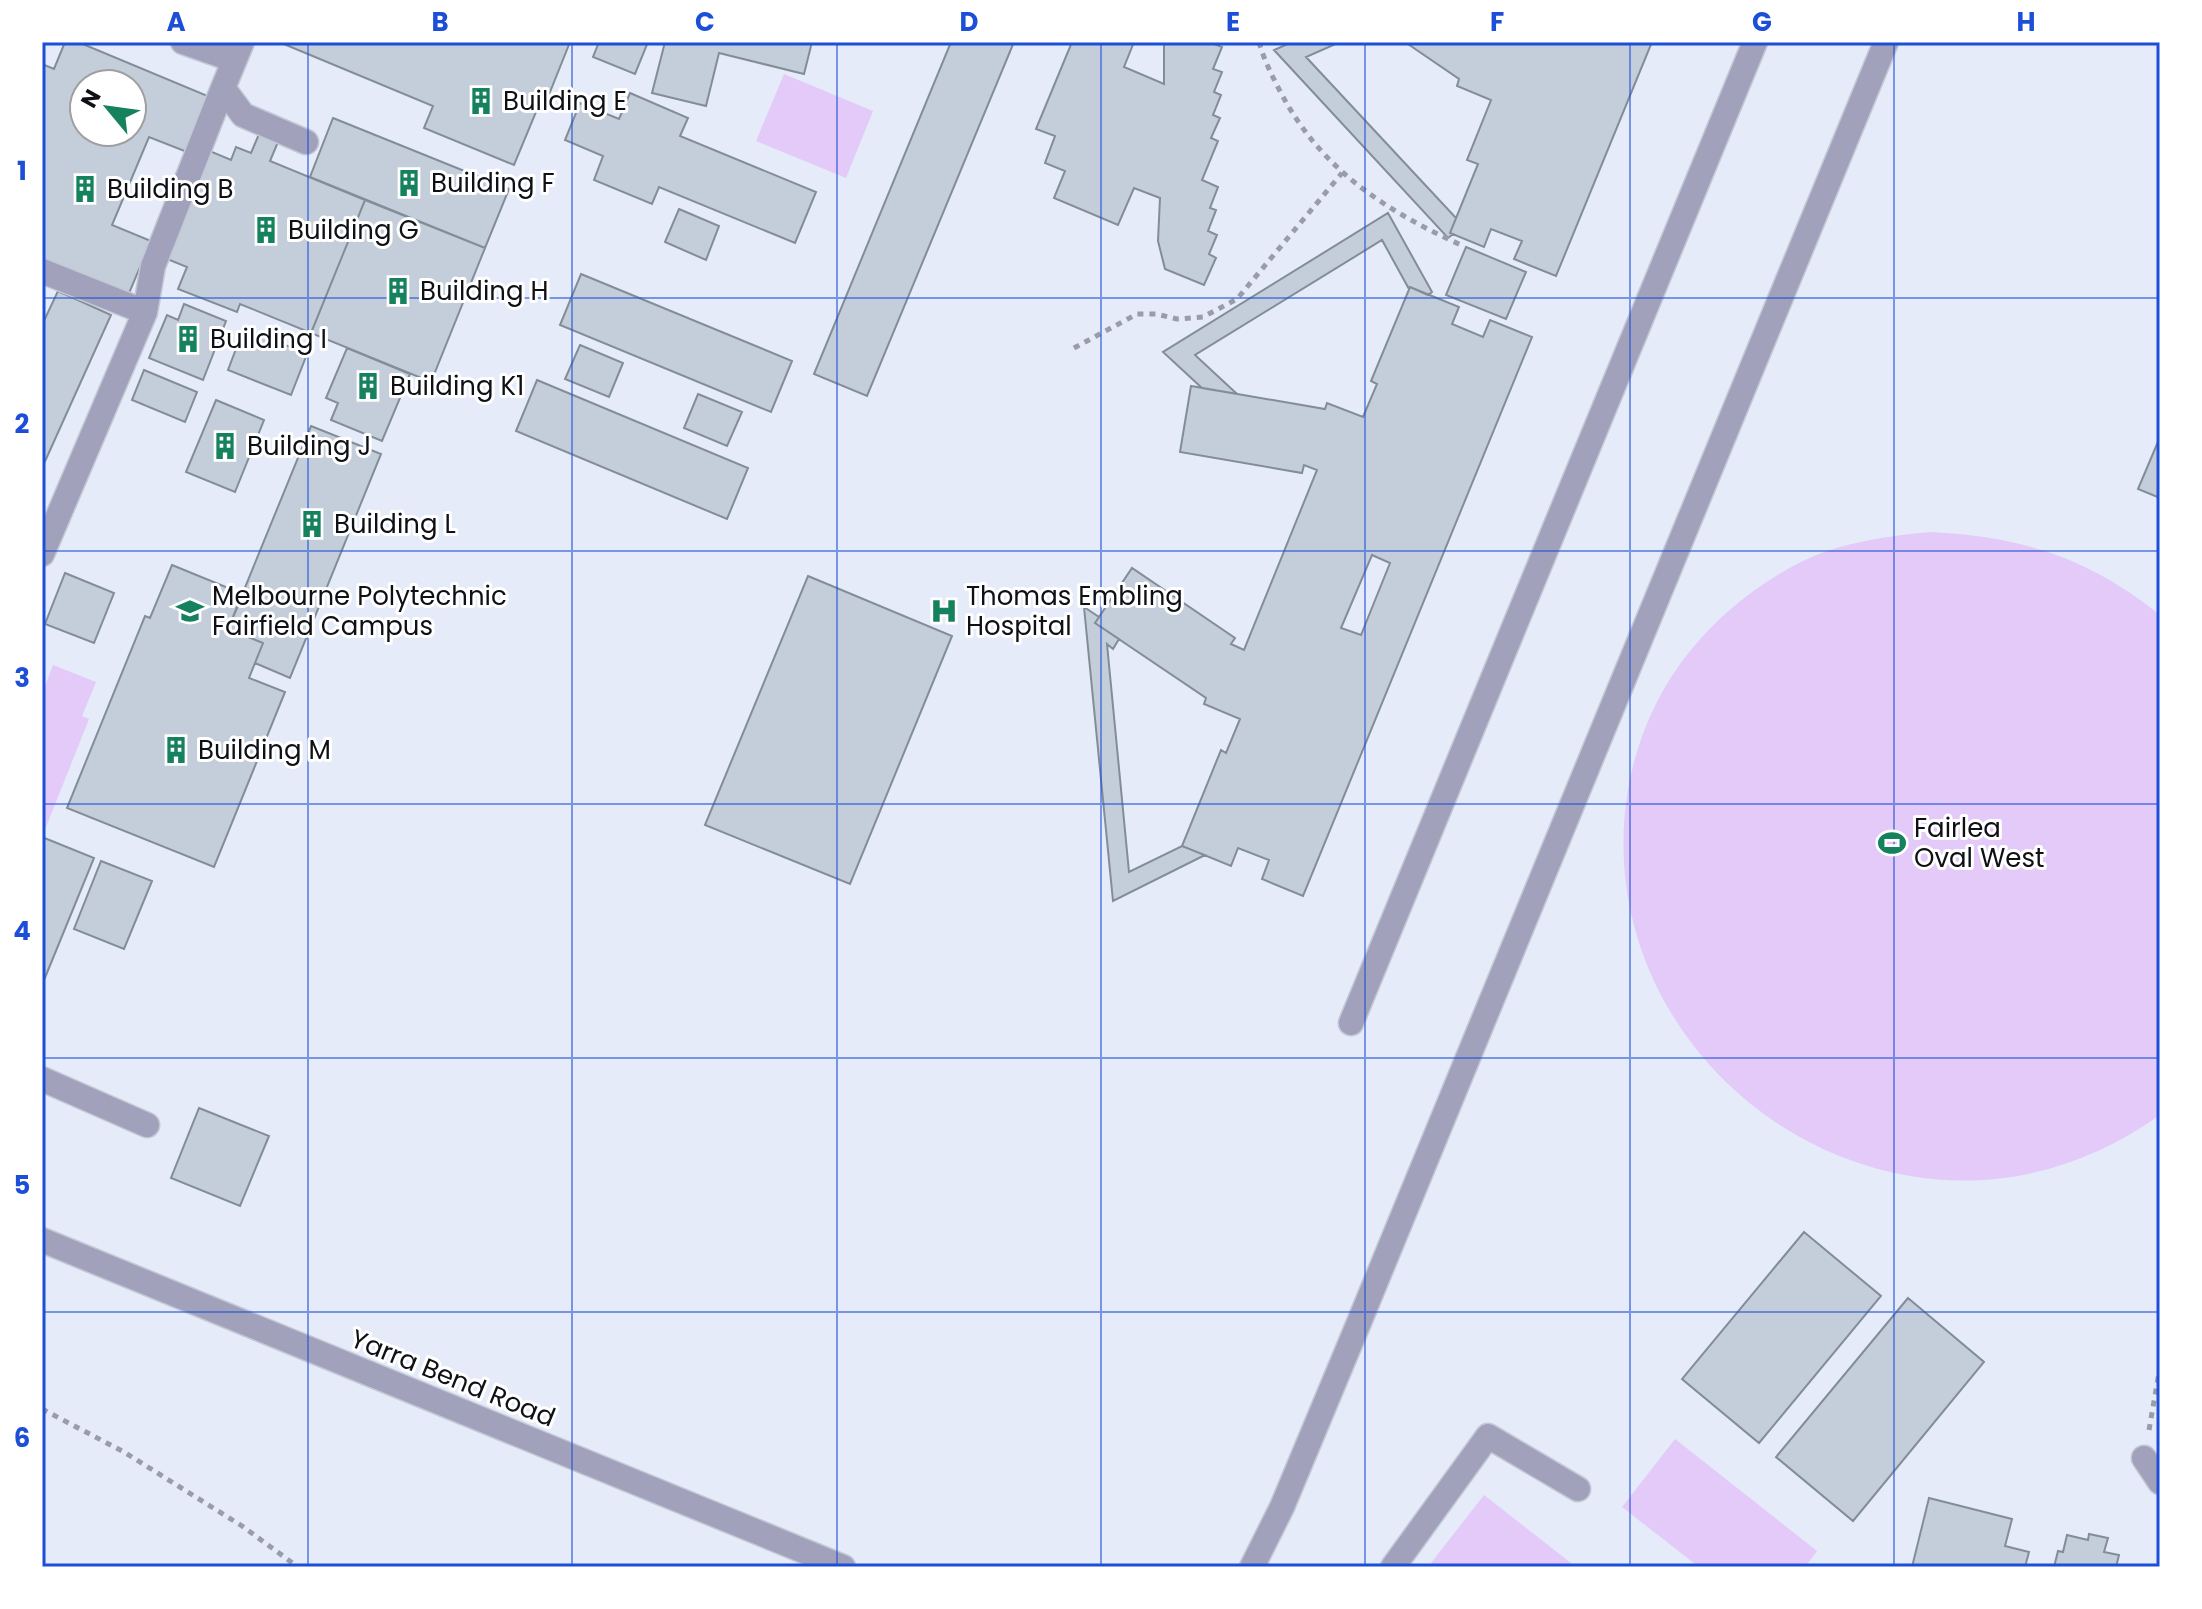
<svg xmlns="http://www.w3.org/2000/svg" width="2202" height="1609" viewBox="0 0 2202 1609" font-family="Poppins,sans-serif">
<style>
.green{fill:#e3caf8}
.building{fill:#c3ceda;stroke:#828d98;stroke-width:2;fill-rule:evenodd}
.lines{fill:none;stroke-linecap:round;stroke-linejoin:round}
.service-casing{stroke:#c3c8d5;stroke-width:27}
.minor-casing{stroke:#c3c8d5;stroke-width:27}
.tertiary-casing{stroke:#c3c8d5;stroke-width:27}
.path{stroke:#989da7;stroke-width:5;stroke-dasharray:6 6;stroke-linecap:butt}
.service{stroke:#a2a1bb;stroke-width:24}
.minor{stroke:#a2a1bb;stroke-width:24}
.tertiary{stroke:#a2a1bb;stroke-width:24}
.grid{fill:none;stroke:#1d4ed8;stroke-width:2;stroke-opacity:0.55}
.labels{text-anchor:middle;stroke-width:6;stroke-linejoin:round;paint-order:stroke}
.poi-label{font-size:26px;fill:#0e1015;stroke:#fff;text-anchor:start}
.street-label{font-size:26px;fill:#0e1015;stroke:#fff}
.neatline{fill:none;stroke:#1d4ed8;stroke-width:3}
.grid-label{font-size:26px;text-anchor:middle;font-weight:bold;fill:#1d4ed8}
</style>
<rect width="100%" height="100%" fill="#e5ebf9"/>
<path class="green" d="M784,74L873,111L846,178L756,141Z
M1931,532C2022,537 2088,557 2160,615V1115C2085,1168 2001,1191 1910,1176C1731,1145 1600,978 1627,796C1635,743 1656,693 1690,651C1721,613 1760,582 1805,560C1844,542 1888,536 1931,532Z
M53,665L96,682L82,716L89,719L46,827L42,825V694Z
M1675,1439L1817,1551L1805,1567H1699L1622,1507Z
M1484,1495L1576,1567H1436L1431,1563Z"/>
<path class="building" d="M65,42H78L210,97L187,152L149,137L112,225L151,241L127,298L42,263V64L54,69ZM84,84H132V132H84Z
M279,42H570L548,97L543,95L514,165L424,128L433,106Z
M599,42H648L635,74L593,57Z
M665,42H812L804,74L719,53L706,106L652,93Z
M951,42H1014L867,396L814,374Z
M1072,42H1134L1124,67L1164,84V42H1209L1222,47L1213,69L1222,72L1214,92L1221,95L1213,115L1220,118L1211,138L1218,141L1202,180L1218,187L1210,208L1216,210L1208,231L1217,235L1209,254L1216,258L1204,285L1165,269L1158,241L1160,198L1134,188L1118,225L1054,198L1065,171L1045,163L1055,136L1036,129Z
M1292,42H1340L1306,57L1456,218L1450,233L1453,234L1448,238L1274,50Z
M1405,42H1652L1556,276L1514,259L1522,241L1491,229L1484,247L1450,233L1478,164L1467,160L1491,100L1457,86L1459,79Z
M630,93L688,118L680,136L816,192L795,243L659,187L652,204L594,180L603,156L565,140L580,103L619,119Z
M333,118L509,189L485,248L310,177Z
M259,134L278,142L270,161L365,200L311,333L240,304L237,312L178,289L187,267L167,259L205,149L231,160L236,147L251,153Z
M365,200L485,248L431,382L311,333Z
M679,209L719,226L706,260L665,242Z
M1388,213L1432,292L1428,295L1410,287L1409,289L1382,240L1195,355L1237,394L1202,388L1163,352Z
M1466,247L1526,272L1506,319L1446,295Z
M581,274L792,361L771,412L560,325Z
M1410,287L1459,307L1452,324L1483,337L1490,320L1532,337L1303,896L1262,879L1269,860L1238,848L1231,866L1182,846L1221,750L1226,753L1240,719L1204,704L1206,698L1095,623L1132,568L1235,638L1231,644L1244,650L1317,470L1304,465L1302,473L1180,452L1191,386L1325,409L1327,403L1363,417L1377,384L1371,381ZM1372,555L1390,563L1361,635L1341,628Z
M58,291L111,315L42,468V325Z
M184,304L226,321L203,380L149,358L167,315L178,320Z
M244,328L307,354L291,395L228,370Z
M580,345L623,363L609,397L565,379Z
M347,348L410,374L382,441L331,420L338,403L326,398Z
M144,370L197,392L185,422L132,400Z
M537,380L748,468L727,519L516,431Z
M698,394L742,412L727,446L684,428Z
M216,400L264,420L235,492L186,472Z
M311,426L381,454L290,678L255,663L263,643L228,629Z
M2160,437V498L2138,489Z
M172,565L243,594L228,629L263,643L249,678L285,692L214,867L67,808L145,616L150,618Z
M65,573L114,593L94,643L45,624Z
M808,576L952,636L850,884L705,825Z
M1084,607L1099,617L1095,623L1119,639L1113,649L1107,644L1129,872L1182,846L1205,855L1113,901Z
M42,837L94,858L42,985Z
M101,861L152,881L124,949L74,929Z
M199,1108L269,1136L240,1206L171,1178Z
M1804,1232L1881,1296L1759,1443L1682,1379Z
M1908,1298L1984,1362L1853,1521L1776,1457Z
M1929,1498L2012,1519L2005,1546L2029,1552L2025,1567H1912Z
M2089,1534L2108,1538L2104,1552L2119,1555L2116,1567H2054L2058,1551L2063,1552L2067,1535L2088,1540Z"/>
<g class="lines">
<g class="service-casing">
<path id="service" d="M1351,1023L1755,42
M2144,1458L2160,1482
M1252,1567L1282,1507L1360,1320L1886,42
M1393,1567L1488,1436L1578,1489"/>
</g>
<g class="minor-casing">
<path id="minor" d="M183,42L234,60
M242,42L223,88L243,115L306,142
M42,271L145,312
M42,554L145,312L153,266L223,88
M42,1079L147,1125"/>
</g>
<g class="tertiary-casing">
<path id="tertiary" d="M42,1240L843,1567"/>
</g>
<path class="path" d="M1259,42C1264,60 1272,76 1281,93C1321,169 1384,210 1461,245
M1074,348L1137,314H1156L1177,319L1203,317L1237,299L1342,173
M42,1409L124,1452L242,1526L298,1567
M2149,1430L2160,1367"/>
<use href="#service" class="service"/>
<use href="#minor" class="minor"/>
<use href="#tertiary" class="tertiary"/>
</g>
<path class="grid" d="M308,42V1567M572,42V1567M837,42V1567M1101,42V1567M1365,42V1567M1630,42V1567M1894,42V1567M42,298H2160M42,551H2160M42,804H2160M42,1058H2160M42,1312H2160"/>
<defs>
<g id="building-bare" transform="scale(2.16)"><path d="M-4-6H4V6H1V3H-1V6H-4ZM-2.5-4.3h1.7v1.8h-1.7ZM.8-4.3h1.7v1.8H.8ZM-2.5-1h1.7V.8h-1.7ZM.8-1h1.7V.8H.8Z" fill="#15815d" stroke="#fff" stroke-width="2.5" paint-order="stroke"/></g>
<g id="university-bare" transform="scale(2.16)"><path d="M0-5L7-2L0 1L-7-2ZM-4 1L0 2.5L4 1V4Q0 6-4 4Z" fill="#15815d" stroke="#fff" stroke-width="2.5" paint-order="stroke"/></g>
<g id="hospital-bare" transform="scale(2.16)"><path d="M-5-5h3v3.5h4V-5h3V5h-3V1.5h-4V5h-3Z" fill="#15815d" stroke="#fff" stroke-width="2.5" paint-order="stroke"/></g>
<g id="stadium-bare" transform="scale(2.16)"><path d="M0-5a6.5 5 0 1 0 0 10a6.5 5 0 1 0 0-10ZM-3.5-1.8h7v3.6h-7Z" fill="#15815d" stroke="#fff" stroke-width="2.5" paint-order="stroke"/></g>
</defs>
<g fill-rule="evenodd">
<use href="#building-bare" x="481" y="101"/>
<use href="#building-bare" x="409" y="183"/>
<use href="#building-bare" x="85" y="189"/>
<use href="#building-bare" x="266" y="230"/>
<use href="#building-bare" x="398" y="291"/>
<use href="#building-bare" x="188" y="339"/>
<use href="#building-bare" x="368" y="386"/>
<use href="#building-bare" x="225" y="446"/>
<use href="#building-bare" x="312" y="524"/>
<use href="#university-bare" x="190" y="611"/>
<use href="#hospital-bare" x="944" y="611"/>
<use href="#building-bare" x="176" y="750"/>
<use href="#stadium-bare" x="1892" y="843"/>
</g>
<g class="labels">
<g class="poi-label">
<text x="503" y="110">Building E</text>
<text x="431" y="192">Building F</text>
<text x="107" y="198">Building B</text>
<text x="288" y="239">Building G</text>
<text x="420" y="300">Building H</text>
<text x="210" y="348">Building I</text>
<text x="390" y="395">Building K1</text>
<text x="247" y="455">Building J</text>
<text x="334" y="533">Building L</text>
<text x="212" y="605">Melbourne Polytechnic<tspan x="212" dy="30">Fairfield Campus</tspan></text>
<text x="966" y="605">Thomas Embling<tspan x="966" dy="30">Hospital</tspan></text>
<text x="198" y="759">Building M</text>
<text x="1914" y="837">Fairlea<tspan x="1914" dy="30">Oval West</tspan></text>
</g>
<g class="street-label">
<text transform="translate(453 1378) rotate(22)" y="9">Yarra Bend Road</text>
</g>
</g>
<rect width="2202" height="1609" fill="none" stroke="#ffffff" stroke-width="88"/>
<g transform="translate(108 108) rotate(299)"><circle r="38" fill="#ffffff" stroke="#9f9fa1" stroke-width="2"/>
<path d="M0-6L14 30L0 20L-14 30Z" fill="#15815d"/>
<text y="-12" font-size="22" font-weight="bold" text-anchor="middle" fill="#0e1015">N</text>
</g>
<rect x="44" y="44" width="2114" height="1521" class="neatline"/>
<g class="grid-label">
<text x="176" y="31">A</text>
<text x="440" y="31">B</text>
<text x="705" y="31">C</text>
<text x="969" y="31">D</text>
<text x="1233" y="31">E</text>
<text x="1497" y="31">F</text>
<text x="1762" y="31">G</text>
<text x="2026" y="31">H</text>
<text x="22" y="180">1</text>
<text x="22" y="433">2</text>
<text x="22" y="687">3</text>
<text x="22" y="940">4</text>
<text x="22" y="1194">5</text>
<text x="22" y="1447">6</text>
</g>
</svg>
